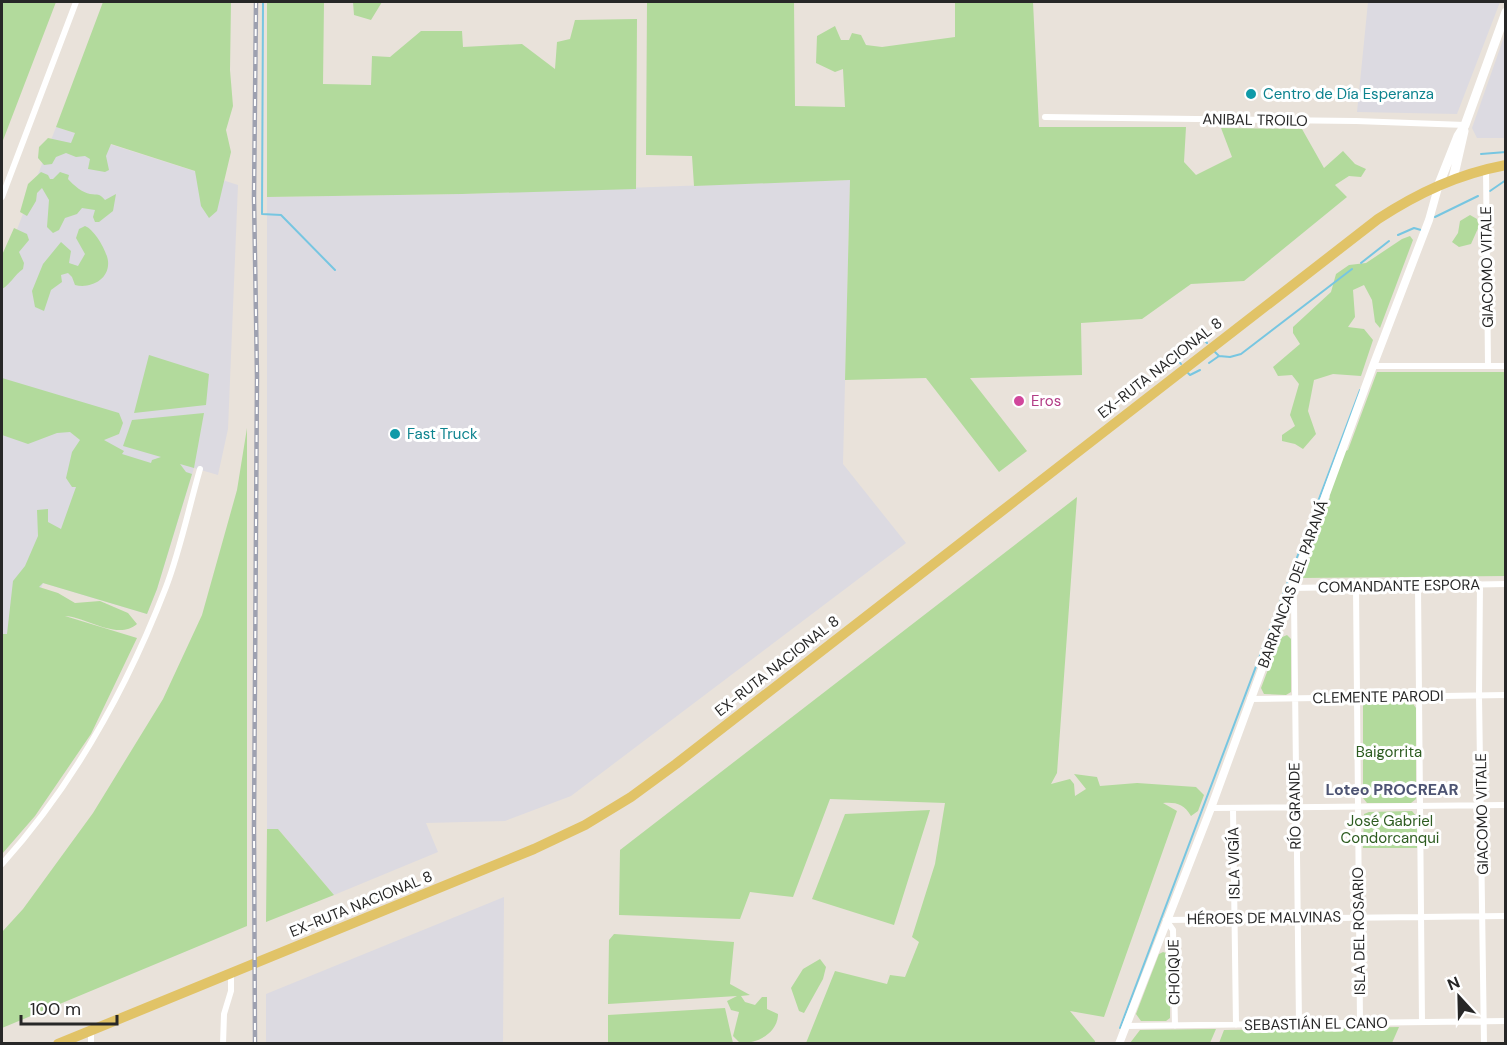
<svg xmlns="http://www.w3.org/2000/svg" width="1507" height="1045" viewBox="0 0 1507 1045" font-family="'DM Sans',sans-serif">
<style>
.industrial{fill:#dcdae1}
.green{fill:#b2da9c}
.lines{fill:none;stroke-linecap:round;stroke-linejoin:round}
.stream{stroke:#77c6e1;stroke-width:2}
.minor{stroke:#fff;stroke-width:6}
.tertiary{stroke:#fff;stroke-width:8}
.secondary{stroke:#fff;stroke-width:9}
.primary{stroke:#e1c367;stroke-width:10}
.rail-casing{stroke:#9ea1b0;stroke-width:4.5}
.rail{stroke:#fff;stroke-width:2;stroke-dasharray:7;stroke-linecap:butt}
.culture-dot{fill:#0f9aa8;stroke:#fff;stroke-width:2}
.hotel-dot{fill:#d1479c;stroke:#fff;stroke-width:2}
.labels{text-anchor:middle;stroke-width:6;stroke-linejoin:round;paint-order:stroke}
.culture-label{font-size:15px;fill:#0d838f;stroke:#fff;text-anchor:start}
.street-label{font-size:15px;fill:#272727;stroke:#fff}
.hotel-label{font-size:15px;fill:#b23c85;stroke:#fff;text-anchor:start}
.park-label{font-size:15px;fill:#2d5c20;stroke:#fff}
.neighbourhood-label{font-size:16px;font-weight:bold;fill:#4d5473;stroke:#fff}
</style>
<rect width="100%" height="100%" fill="#e9e2da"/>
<path class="industrial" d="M1368,2H1500L1457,114L1357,112Z
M1505,34V138H1477L1472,128Z
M56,127L238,185L228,429L218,475L194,468L157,589L147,614L43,583L12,668L2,665V269Z
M850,180L843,464L906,543L571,796L505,821L426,823L438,852L334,895L278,829H267V197L462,194Z
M504,897L503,1043H266V994Z"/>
<path class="green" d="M2,2H56L2,143Z
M103,2H231L230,70L233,106L226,130L231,152L217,211L209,218L201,206L195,171L111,144L106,156L109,170L105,172L88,169L90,159L85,156L76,157L66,153L56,157L52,164L44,165L38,158L39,147L48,138L71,143L75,133L56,127Z
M267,2H324L323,84L371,85L372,56L390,57L421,31H462L463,47L522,44L555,69L557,42L570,39L575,20L637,19L636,189L462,194L267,197Z
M353,2H382L371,20L354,15Z
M647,2H794L795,106L845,107L843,69L835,72L816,63L817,36L835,26L841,40H849L852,33L861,35L866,45L882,47L955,37V2H1033L1039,127H1186L1184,162L1196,175L1232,157L1221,128L1302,129L1324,168L1343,151L1355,164L1366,169L1361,177L1349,176L1335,185L1347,197L1244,281L1191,284L1142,319L1081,323L1082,375L970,378L1027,451L999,472L926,378L845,380L850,180L694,186L692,156L646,155Z
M41,172L48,175L50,179H53L60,172L69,175L68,179C73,185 83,193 90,194C98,195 99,193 105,200L116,194L113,211L99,222H95L93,217L95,210L82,208L77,214L65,218L59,230L53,233L47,227L49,200L42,188L37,193L36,201L27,216L20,212L28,184Z
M1470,215L1477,219L1479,226L1471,244L1459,247L1452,242L1458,233L1460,221Z
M85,226C94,229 107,251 108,261C110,280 90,289 75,285L72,277L68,273L61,275L62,282L51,290L44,311L35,307L32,291L43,264L61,242L71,251L69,263L78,266L85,254L76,238L79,229Z
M14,228L27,234L29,240L19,252L24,263L23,269C14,275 11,284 2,289V255Z
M1410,236L1413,240L1380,328L1375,322L1372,300L1364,285L1353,290L1355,317L1348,327L1364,329L1373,340L1361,376L1333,374L1314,380L1308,411L1316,434L1303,449L1295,444L1282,441V435L1295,426L1290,415L1299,384L1292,375L1278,376L1273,367L1300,344L1293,333V327L1331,292L1336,274L1349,265L1366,263L1402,239Z
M149,355L209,374L206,405L134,413Z
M1377,372H1505V576L1300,578L1330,497L1328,494L1343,452L1348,450Z
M2,378L119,413L123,423L119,434L104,440L124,451L122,454L151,463L152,460L161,457L123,446L132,420L204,413L194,468L180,464L186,472L192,474L157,589L147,614L43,583L39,587L58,593L75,603L100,601L128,613L137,624C118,641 86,617 65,616L137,638L91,734L35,816L2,854V634H7L13,581L25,566L38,536L37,510L48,509V522L61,529L76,487H72L66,478L72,452L80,440L70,432L57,433L28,444L2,435Z
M247,428V926L2,1028V932L23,909L93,813L163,699L202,615L237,490Z
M1077,497L1057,773L1051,784L1070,779L1074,784L1075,796L1086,789L1074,774L1097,777L1100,786L1137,783L1196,787L1204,795L1198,811L1191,816C1184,804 1176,802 1163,803L1177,811L1104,1017L1070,1011L1095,1041V1043H806L835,971L887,984L890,975L905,977L919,942L912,937L935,864L945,803L830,799L793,897L750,892L740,919L619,915L620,850Z
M1287,635L1291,639V692L1286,695L1264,694L1261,688L1280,638Z
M1411,701L1416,708V799L1411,803H1367L1363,798V705L1368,702Z
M930,810L894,925L812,899L845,814Z
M1412,811L1417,817V848H1363L1364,814L1369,812Z
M267,829H278L334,895L266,922Z
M614,934L734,942L730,984L750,995L741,996L745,1002L755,1005L762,997H767V1009L778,1014C778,1033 757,1044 740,1043L733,1036L739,1012L731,1010L727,1001L737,996L608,1004L609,940Z
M1163,952L1169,954L1170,957V1018L1166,1021H1141L1136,1014L1159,954Z
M820,959L826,967L823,979L804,1013L799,1011L791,988L803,969Z
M725,1008L733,1043H608V1015Z
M1399,1027L1392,1043H1219L1224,1030Z
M1216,1029L1210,1043H1130L1140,1030Z"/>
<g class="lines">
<path class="stream" d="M263,2L262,214L281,215L335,270
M1481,154L1506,152
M1490,191L1506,180
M1435,217L1478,196
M1398,235L1414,228L1421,230
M1361,263L1389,241
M1201,336L1207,343
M1215,352L1219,356L1230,357L1241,354L1352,269
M1174,355L1181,364
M1209,363L1219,356
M1188,373L1190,375L1200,370
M1120,1028L1360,390"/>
<path class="minor" d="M1045,117L1356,121L1465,125
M1486,169L1488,366
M2,197L76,2
M1373,366H1506
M1480,584L1479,695L1484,1044
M1418,586L1422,1022
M1356,587L1360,1023
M1250,699L1506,695
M1211,808L1506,805
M1233,809L1236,1025
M2,864C74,784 127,688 166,587C180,551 189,507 200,469
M1166,920L1506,916
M1166,920L1173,930L1175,1026
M1299,1024L1294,601L1292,588L1506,584
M1126,1026L1506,1021
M91,1030V1044
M223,1044L224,1014L231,991V974"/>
<path class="tertiary" d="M1119,1044L1211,808L1373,366L1429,220L1439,184"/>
<path class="secondary" d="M1453,179L1464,131
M1439,184L1458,136L1465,125L1506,12"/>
<path class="primary" d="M58,1044L534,849L585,825L631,797L676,764L1378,219C1418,193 1458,174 1506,165"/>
<g class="rail-casing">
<path id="rail" d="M255,1044L254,827L257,376L254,197L256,2"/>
</g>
<use href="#rail" class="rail"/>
</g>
<g class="culture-dot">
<circle cx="1251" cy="94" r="6"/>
<circle cx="395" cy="434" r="6"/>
</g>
<circle class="hotel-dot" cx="1019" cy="401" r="6"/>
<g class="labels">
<g class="culture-label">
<text x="1263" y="99">Centro de Día Esperanza</text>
<text x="407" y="439">Fast Truck</text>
</g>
<g class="street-label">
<text transform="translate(1255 120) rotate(1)" y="5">ANIBAL TROILO</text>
<text transform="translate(1487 267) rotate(-91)" y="5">GIACOMO VITALE</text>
<text transform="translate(1160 368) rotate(-38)" y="5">EX-RUTA NACIONAL 8</text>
<text transform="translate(1293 584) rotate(-70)" y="5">BARRANCAS DEL PARANÁ</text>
<text transform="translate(1399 586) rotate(-1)" y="5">COMANDANTE ESPORA</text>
<text transform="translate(777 666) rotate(-38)" y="5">EX-RUTA NACIONAL 8</text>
<text transform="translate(1378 697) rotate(-1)" y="5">CLEMENTE PARODI</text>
<text transform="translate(1295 806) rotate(-91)" y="5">RÍO GRANDE</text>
<text transform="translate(1482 814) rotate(-91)" y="5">GIACOMO VITALE</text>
<text transform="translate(1234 863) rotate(-91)" y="5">ISLA VIGÍA</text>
<text transform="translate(361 904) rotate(-22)" y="5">EX-RUTA NACIONAL 8</text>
<text transform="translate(1264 918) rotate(-1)" y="5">HÉROES DE MALVINAS</text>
<text transform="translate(1359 931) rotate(-91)" y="5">ISLA DEL ROSARIO</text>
<text transform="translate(1174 972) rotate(-91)" y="5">CHOIQUE</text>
<text transform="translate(1316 1024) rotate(-1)" y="5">SEBASTIÁN EL CANO</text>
</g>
<g class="hotel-label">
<text x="1031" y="406">Eros</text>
</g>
<g class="park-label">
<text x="1389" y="757">Baigorrita</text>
<text x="1390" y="826">José Gabriel<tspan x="1390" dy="17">Condorcanqui</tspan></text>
</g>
<g class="neighbourhood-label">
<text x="1392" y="795">Loteo PROCREAR</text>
</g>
</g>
<rect width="1507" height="1045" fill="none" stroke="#272727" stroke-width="6"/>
<g transform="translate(1459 997) rotate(338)" stroke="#ffffff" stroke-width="4.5" paint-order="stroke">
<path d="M0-4.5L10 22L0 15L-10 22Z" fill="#272727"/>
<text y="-9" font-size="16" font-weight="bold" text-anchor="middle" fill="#272727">N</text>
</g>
<path d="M21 1015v9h96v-9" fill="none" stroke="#272727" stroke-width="3"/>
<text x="30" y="1015" font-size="18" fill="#272727" stroke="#ffffff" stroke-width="4.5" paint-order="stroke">100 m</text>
</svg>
